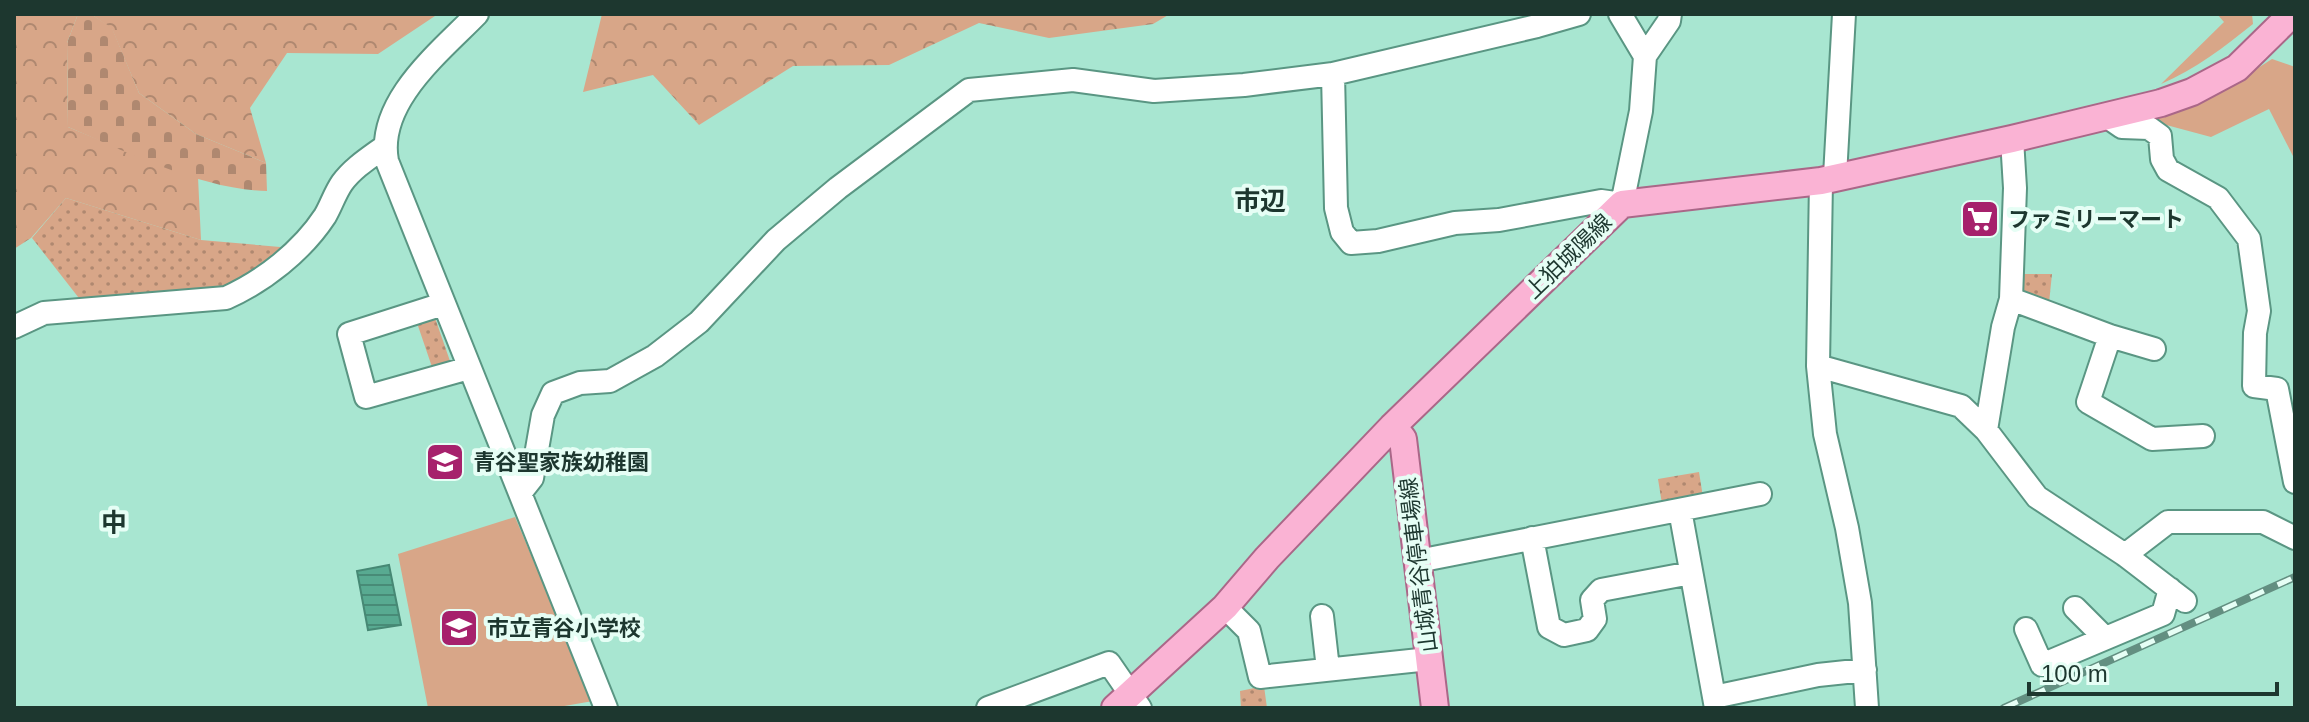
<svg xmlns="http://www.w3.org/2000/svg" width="2309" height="722" viewBox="0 0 2309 722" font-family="Arial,'Noto Sans JP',sans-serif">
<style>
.green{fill:#d8a688}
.forest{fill:url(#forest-crowns)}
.cemetery{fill:url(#cemetery-stones)}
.park{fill:url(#park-dots)}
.water{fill:url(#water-rules);stroke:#468874;stroke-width:2}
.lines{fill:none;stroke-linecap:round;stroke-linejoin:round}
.minor-casing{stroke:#5a9683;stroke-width:26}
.major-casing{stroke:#aa6788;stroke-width:30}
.minor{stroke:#fff;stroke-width:22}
.major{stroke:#fab3d4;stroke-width:26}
.rail-casing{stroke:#638f81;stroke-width:8}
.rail{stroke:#e6fef5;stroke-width:5;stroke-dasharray:15;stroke-linecap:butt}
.labels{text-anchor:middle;stroke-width:8;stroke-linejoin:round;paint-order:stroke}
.poi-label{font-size:22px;font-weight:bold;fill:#1d372f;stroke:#e6fef5;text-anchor:start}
.street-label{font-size:22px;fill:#1d372f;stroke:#e6fef5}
.quarter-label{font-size:26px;font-weight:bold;fill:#1d372f;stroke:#e6fef5}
</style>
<defs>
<pattern id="forest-crowns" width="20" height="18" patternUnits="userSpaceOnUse" patternTransform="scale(2)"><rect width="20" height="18" fill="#d8a688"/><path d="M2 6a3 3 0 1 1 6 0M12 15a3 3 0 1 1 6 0" fill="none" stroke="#af8870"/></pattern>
<pattern id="cemetery-stones" width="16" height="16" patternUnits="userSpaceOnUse" patternTransform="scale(2)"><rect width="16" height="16" fill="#d8a688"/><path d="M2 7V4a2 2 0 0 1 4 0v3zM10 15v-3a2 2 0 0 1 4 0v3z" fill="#af8870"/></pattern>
<pattern id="park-dots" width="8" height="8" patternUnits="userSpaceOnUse" patternTransform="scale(2)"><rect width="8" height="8" fill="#d8a688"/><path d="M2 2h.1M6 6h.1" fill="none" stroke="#af8870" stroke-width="1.8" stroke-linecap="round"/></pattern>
<pattern id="water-rules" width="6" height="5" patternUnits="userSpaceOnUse" patternTransform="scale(2)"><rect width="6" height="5" fill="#58aa91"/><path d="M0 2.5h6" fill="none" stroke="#488b77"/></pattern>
</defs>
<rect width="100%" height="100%" fill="#a8e6d1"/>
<path class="green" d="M2217,14H2252L2253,24C2224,47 2196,69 2161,84L2224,22Z
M2272,59L2295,67V160L2269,109L2211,137L2144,119L2213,97Z
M515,517L593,701L553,708H428L398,554Z"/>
<path class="forest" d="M14,14H78L67,43L68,127L155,163L198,177L201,240L66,198L31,238L14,249Z
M91,14H438L378,54L287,53L250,108L266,163L196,134L139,93L112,29Z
M602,14H1170L1153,24L1049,38L979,23L889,65L793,66L699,125L653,75L583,92Z"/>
<path class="cemetery" d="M78,14H91L112,28L139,93L196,134L266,163L267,191C203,190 127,152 68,127L67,43Z"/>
<path class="park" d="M66,198L201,240L292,248L220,293L82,302L32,238Z
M2023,274H2052L2049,303L2022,290Z
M434,315L450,361L432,367L416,320Z
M1699,472L1703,497L1662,504L1658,479Z
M1264,686L1267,708H1241L1240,691Z"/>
<path class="water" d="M389,565L401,625L368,630L357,571Z"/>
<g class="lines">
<g class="minor-casing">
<path id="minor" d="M477,14C440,52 376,102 387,161L606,708
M1620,14L1645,56
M1333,74L1336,208L1342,232L1351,243L1378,241L1455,223L1499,220L1601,201L1622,204L1641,111L1645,56L1669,21L1670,14
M2106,116L2122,127L2149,128L2160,136L2162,159L2168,170L2218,198L2249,239L2259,311L2255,333L2254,386L2277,389L2295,482
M2012,139L2015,188L2011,299L2003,327L1986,430L2037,497L2125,555L2185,601
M1835,176L1844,14
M1821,181L1818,366L1825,434L1847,528L1860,603L1867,708
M2011,299L2110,336L2154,349
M443,304L349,334L366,397L469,368
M14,327L44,313L226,298C264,281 302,251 325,216C331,206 335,193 342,183C353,168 369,158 384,147
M2110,336L2088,402L2152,439L2203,436
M1818,366L1961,406L1986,430
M521,492L532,478L543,415L553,393L580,383L610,381L655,356L699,322L776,240L838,188L969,90L1073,80L1154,91L1244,85L1333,74L1537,26L1579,14
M1680,510L1714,697
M1532,538L1549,627L1564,635L1587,630L1595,619L1592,600L1601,590L1691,573
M2125,555L2168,522H2263L2295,538
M1418,561L1760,494
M1225,607L1249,631L1260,677L1429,659
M2075,608L2105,638
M1322,616L1328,669
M2026,629L2042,665L2163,614L2170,589
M988,708L1109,663L1140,708
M1716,708L1714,697L1818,675L1865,670"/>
</g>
<g class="major-casing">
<path id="major" d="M1393,426L1403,439L1435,708
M1115,708L1225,607L1267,558L1393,426L1622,204L1821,181L2012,139L2161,103L2192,92L2237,68L2292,14"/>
</g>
<use href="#minor" class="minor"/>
<use href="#major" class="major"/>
<g class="rail-casing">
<path id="rail" d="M2004,708L2295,577"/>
</g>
<use href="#rail" class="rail"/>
</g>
<defs>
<g id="supermarket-square" transform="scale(2)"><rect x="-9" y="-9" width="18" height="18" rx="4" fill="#a6216c" stroke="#e6fef5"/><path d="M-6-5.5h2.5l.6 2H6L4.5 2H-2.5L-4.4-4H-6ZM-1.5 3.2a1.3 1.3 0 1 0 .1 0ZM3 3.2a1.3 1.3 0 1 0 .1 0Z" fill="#fff"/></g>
<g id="school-square" transform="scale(2)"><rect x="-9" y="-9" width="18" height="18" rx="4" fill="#a6216c" stroke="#e6fef5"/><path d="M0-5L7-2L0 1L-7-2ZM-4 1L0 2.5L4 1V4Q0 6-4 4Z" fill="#fff"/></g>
</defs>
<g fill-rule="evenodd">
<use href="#supermarket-square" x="1980" y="219"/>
<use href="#school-square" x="445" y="462"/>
<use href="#school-square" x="459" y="628"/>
</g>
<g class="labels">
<g class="poi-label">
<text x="2008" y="227">ファミリーマート</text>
<text x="473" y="470">青谷聖家族幼稚園</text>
<text x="487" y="636">市立青谷小学校</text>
</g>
<g class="street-label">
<text transform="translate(1568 256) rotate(-44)" y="8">上狛城陽線</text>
<text transform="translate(1418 565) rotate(-97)" y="8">山城青谷停車場線</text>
</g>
<g class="quarter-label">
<text x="1260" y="210">市辺</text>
<text x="114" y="532">中</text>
</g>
</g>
<rect width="2309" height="722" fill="none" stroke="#1d372f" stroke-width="32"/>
<path d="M2029 682v12h248v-12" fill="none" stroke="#1d372f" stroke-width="4"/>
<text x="2041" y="682" font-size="24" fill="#1d372f" stroke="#e6fef5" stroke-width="6" paint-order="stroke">100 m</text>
</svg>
